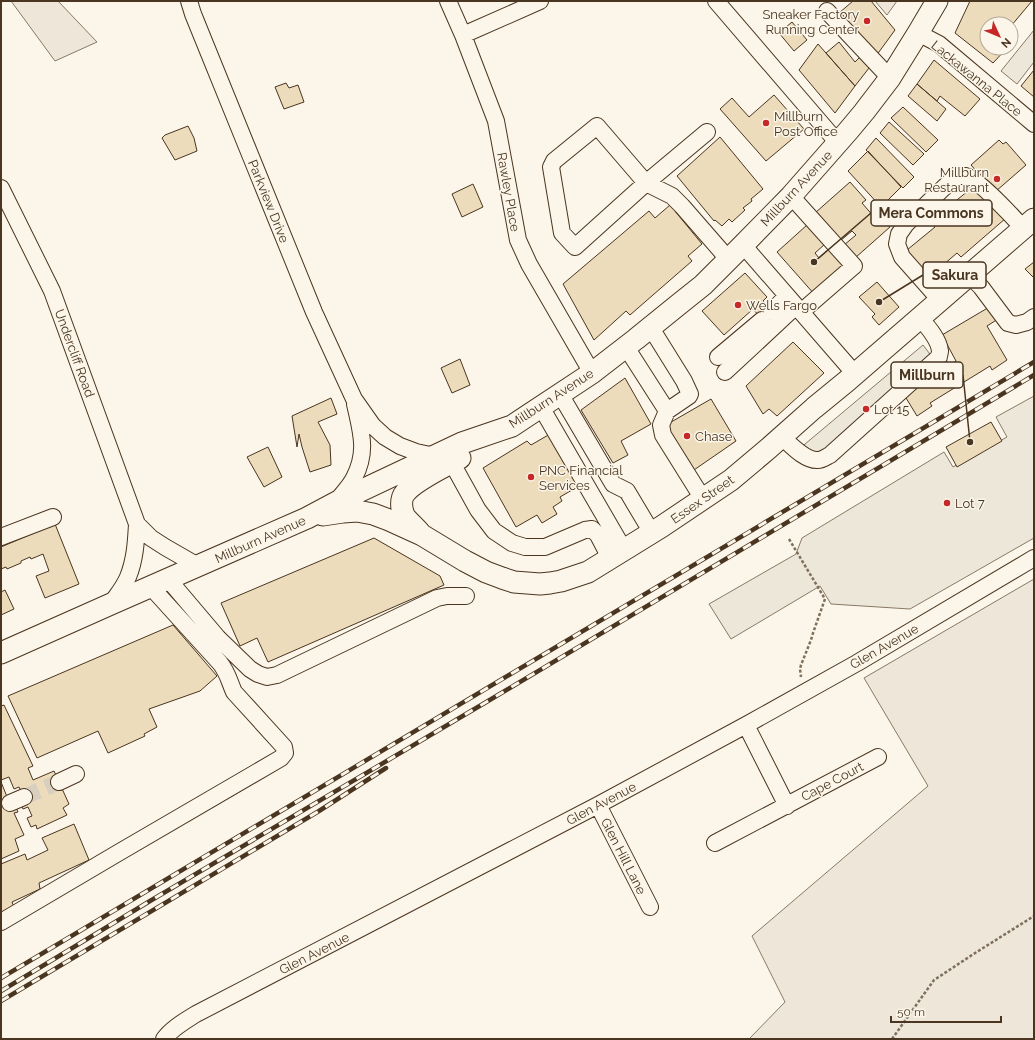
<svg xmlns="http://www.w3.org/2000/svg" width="1035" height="1040" viewBox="0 0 1035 1040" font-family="Raleway,sans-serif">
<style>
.green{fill:#ede6d9;stroke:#887966}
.parking{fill:#ede7d9;stroke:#887966}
.building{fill:#ecdcbc;stroke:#4a3520}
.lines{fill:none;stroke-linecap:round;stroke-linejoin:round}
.minor-tunnel{stroke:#d8cfc1;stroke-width:16;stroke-dasharray:16 8;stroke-linecap:butt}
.minor-casing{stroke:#4a3520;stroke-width:18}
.major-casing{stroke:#4a3520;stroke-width:23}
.path{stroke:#7f6f5c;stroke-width:2.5;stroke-dasharray:3 2;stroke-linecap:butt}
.minor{stroke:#fbf6e9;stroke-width:16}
.major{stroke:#fbf6e9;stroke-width:21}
.rail-casing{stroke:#4a3520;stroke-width:4.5}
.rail{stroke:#fbf6e9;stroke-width:3;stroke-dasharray:9;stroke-linecap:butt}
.poi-dot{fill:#c62828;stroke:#fbf6e9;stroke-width:1.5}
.labels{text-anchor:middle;stroke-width:3;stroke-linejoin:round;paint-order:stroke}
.poi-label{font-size:13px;fill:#4a3520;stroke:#fbf6e9;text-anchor:start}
.street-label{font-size:13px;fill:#4a3520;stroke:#fbf6e9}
.leader{fill:none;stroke:#4a3520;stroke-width:1.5}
.callout-dot{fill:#4a3520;stroke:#fbf6e9;stroke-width:1.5}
.callout{fill:#fbf6e9;stroke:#4a3520;stroke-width:1.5}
.callout-label{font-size:14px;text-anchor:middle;font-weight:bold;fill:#4a3520}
</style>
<rect width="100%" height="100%" fill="#fbf6e9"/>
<path class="green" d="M11,1H58L97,42L55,61Z
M875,1H897L887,15Z
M1034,579V1039H749L785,1002L752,936L928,786L864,678Z"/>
<path class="parking" d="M1034,30V62L1017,84L1001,71Z
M923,345L936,362L832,456L792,455Z
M1034,396V538L910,609L831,604L820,586L731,639L709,604L796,554L802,538L944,452L953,467L1007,437L996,417Z"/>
<path class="building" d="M853,1H871L895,30L876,56L839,13Z
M970,1H1032L1011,26V24H987V48H1007L993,63L955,33Z
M792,22L807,40L794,51L779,33Z
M1011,29L1018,35L1011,43Z
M839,42L855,62L860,57L869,68L855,86L826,53Z
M818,44L855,86L835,113L799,70Z
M934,60L980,99L965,116L940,96L937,101L917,84Z
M1034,70V97L1021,86Z
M286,83L289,88L298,85L304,102L284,109L275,87Z
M917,84L946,109L937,121L908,96Z
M774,95L804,129L766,161L720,109L732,98L749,117Z
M903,107L938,140L926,152L891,118Z
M889,122L924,154L913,165L880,133Z
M188,126L194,138L197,151L175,160L162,138L165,135Z
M720,137L763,189L751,199L752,201L743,208L745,210L732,222L729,219L722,226L715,220L714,221L677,176Z
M876,138L914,177L903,188L866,150Z
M999,140L1003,144L1006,142L1026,165L995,192L971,165Z
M868,151L901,187L881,207L848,171Z
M850,182L866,200L862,203L875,218L879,215L890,227L855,258L844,245L856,235L852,231L840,241L815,213Z
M473,184L483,207L462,217L452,194Z
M974,186L1006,218L961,257L957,253L929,277L907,250L935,227L930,222Z
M670,205L702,244L688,256L692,261L630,315L626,311L594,340L563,284L649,211L655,218Z
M807,225L825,244L815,253L819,258L829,249L846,267L815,295L777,252Z
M1034,262V278L1025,269Z
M745,273L767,297L763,301L775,314L765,323L753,309L724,335L702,311Z
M877,282L899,307L879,325L872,317L875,314L859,297Z
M991,306L998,319L987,326L1007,360L992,370L990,366L930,403L932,406L917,416L903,393L956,361L942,335Z
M793,342L824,373L777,416L769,409L763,414L746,386Z
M460,359L470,385L452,393L441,368Z
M625,378L651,424L621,441L628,455L613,463L581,410Z
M331,398L337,414L318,422L330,445L331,465L310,472L302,447L299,434L297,447L292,416Z
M711,399L736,441L691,472L666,425Z
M991,422L1002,441L957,467L946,447Z
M550,434L579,486L560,497L562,501L553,507L557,514L542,523L537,515L516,527L483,468L527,441L531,445Z
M268,447L282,477L264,487L247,457Z
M55,524L79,584L45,598L36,576L49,571L43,554L31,559L30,557L21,561V563L7,569L6,567L1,569V547Z
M374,538L440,576L444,585L268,662L257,638L240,646L221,603Z
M5,590L14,609L1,615V592Z
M173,625L217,676L200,691L149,709L157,727L144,734L145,736L108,753L98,731L37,758L8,696Z
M4,705L33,766L28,768L33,780L54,771L69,804L63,808L67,815L37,829L36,825L31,827L27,818L32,816L28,807L23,809L19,800L24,797L19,787L14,789L9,777L1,780V706Z
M1,782L10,804L14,803L18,812L14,813L24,835L15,839L19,851L1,859Z
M74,824L89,860L39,883L40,889L12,902L14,907L1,913V864L25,854L27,860L48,850L42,838Z"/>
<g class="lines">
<path class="minor-tunnel" d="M24,797L59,782"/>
<g class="minor-casing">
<path id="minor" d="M189,1L193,14L314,312L354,399L373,426L385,437L400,446L416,452L435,456
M448,1L463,35L496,121L518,240L529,264L592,373
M716,1L838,143
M827,11L890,78
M918,33L939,44L1034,124
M463,35L540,1
M707,132L646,183L575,247L562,233L551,167L554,161L597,126L646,183L672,196L682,206L729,260
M1,188L52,291L137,524L151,538L165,547L198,566
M791,196L854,266L801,312
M743,245L855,374
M969,275L981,287L1008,323L1016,325L1027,322L1034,317
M940,300L902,257L897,244L899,234L906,224L956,176C959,176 963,176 966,176C977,178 1014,218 1023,228
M772,311L787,296
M651,328L684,381L690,394L689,396L667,411L661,425L663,435L703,499
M626,347L667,411
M718,357L762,320
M725,372L796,306
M560,394L613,484L627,491L652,533
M541,407L624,550
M782,437C791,445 805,461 818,460C822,460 826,457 830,455L939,357C939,355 940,353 940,351C939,339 927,326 920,318
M452,463L478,510L494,531L512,543L525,547H545L585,530L592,529L598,535L610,558
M337,501C342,494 350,486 354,478C368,451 361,432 355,404
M1,537L53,517
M168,579L218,638L250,669L258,674L267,677L277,675L437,598L447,596H466
M111,604C117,595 124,587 128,577C135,560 136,542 137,524
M746,725L787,806
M59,782L76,774
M10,803L24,797
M598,805L650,907
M715,843L878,757
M1,922L118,853L281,758L285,753L284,747L234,692C229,681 228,673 220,663L151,587
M164,1039C172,1028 185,1021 196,1014L598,805L746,725L857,663L1034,558"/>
</g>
<g class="major-casing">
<path id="major" d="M323,515L343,512L357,511L373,514L389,520L422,535L465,561L486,572L502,578L514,582L540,584L550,583L561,581L588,572L661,527L731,480L769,448L814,408L847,381L1034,219
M420,533C416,528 409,522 405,517C401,510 400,499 405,493C415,480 446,466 460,458
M1,653L111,604L307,518L337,502L462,443L512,426L592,373L636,339L678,305L703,285L743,245L791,196L849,130L864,112L890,78L918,33L937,1"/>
</g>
<path class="path" d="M789,539L825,599L813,633L811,640L801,665L800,669L801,677
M892,1039L934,980L972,955L1034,916"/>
<use href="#minor" class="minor"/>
<use href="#major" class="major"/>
<g class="rail-casing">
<path id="rail" d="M1,978L1034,362
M1,991L150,901L488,701L1034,375
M1,1001L319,811L386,768"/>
</g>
<use href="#rail" class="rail"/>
</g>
<g class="poi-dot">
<circle cx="867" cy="21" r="4"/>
<circle cx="766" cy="123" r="4"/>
<circle cx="997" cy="179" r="4"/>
<circle cx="738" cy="305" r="4"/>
<circle cx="866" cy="409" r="4"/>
<circle cx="687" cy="436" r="4"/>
<circle cx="531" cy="477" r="4"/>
<circle cx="947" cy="503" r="4"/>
</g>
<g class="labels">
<g class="poi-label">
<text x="859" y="19" text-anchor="end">Sneaker Factory<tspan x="859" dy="15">Running Center</tspan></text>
<text x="774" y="121">Millburn<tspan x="774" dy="15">Post Office</tspan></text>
<text x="989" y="177" text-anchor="end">Millburn<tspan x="989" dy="15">Restaurant</tspan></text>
<text x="746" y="310">Wells Fargo</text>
<text x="874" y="414">Lot 15</text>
<text x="695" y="441">Chase</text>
<text x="539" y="475">PNC Financial<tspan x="539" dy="15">Services</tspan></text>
<text x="955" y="508">Lot 7</text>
</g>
<g class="street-label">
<text transform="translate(977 78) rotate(39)" y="5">Lackawanna Place</text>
<text transform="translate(796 188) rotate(-47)" y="5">Millburn Avenue</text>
<text transform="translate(509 192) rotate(80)" y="5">Rawley Place</text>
<text transform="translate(269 201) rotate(68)" y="5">Parkview Drive</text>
<text transform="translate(75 353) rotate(70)" y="5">Undercliff Road</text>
<text transform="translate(551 398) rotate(-33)" y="5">Millburn Avenue</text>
<text transform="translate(702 499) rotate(-35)" y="5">Essex Street</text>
<text transform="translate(260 539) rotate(-24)" y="5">Millburn Avenue</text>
<text transform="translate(884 646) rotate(-30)" y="5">Glen Avenue</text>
<text transform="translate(832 781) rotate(-28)" y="5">Cape Court</text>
<text transform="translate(601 803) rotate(-28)" y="5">Glen Avenue</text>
<text transform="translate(624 856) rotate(63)" y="5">Glen Hill Lane</text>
<text transform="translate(314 953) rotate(-27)" y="5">Glen Avenue</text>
</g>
</g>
<path class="leader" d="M814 262L871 213M879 302L923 275M970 442L963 375"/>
<g class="callout-dot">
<circle cx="814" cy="262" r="4"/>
<circle cx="879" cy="302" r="4"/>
<circle cx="970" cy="442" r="4"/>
</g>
<g class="callout">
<rect x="871" y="200" width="121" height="26" rx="4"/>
<rect x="923" y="262" width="63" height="26" rx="4"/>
<rect x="891" y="362" width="72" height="26" rx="4"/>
</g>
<g class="callout-label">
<text x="931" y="218">Mera Commons</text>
<text x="955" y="280">Sakura</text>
<text x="927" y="380">Millburn</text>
</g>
<rect width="1035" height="1040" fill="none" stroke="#4a3520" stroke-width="4"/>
<g transform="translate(999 36) rotate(134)"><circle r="19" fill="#fbf6e9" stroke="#b4a999"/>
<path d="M0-3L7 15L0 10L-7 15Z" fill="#c62828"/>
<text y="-6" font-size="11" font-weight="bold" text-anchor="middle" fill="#4a3520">N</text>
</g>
<path d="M891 1016v6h110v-6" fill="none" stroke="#4a3520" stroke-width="2"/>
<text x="897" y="1016" font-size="12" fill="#4a3520" stroke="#fbf6e9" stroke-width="3" paint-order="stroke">50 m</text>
</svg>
